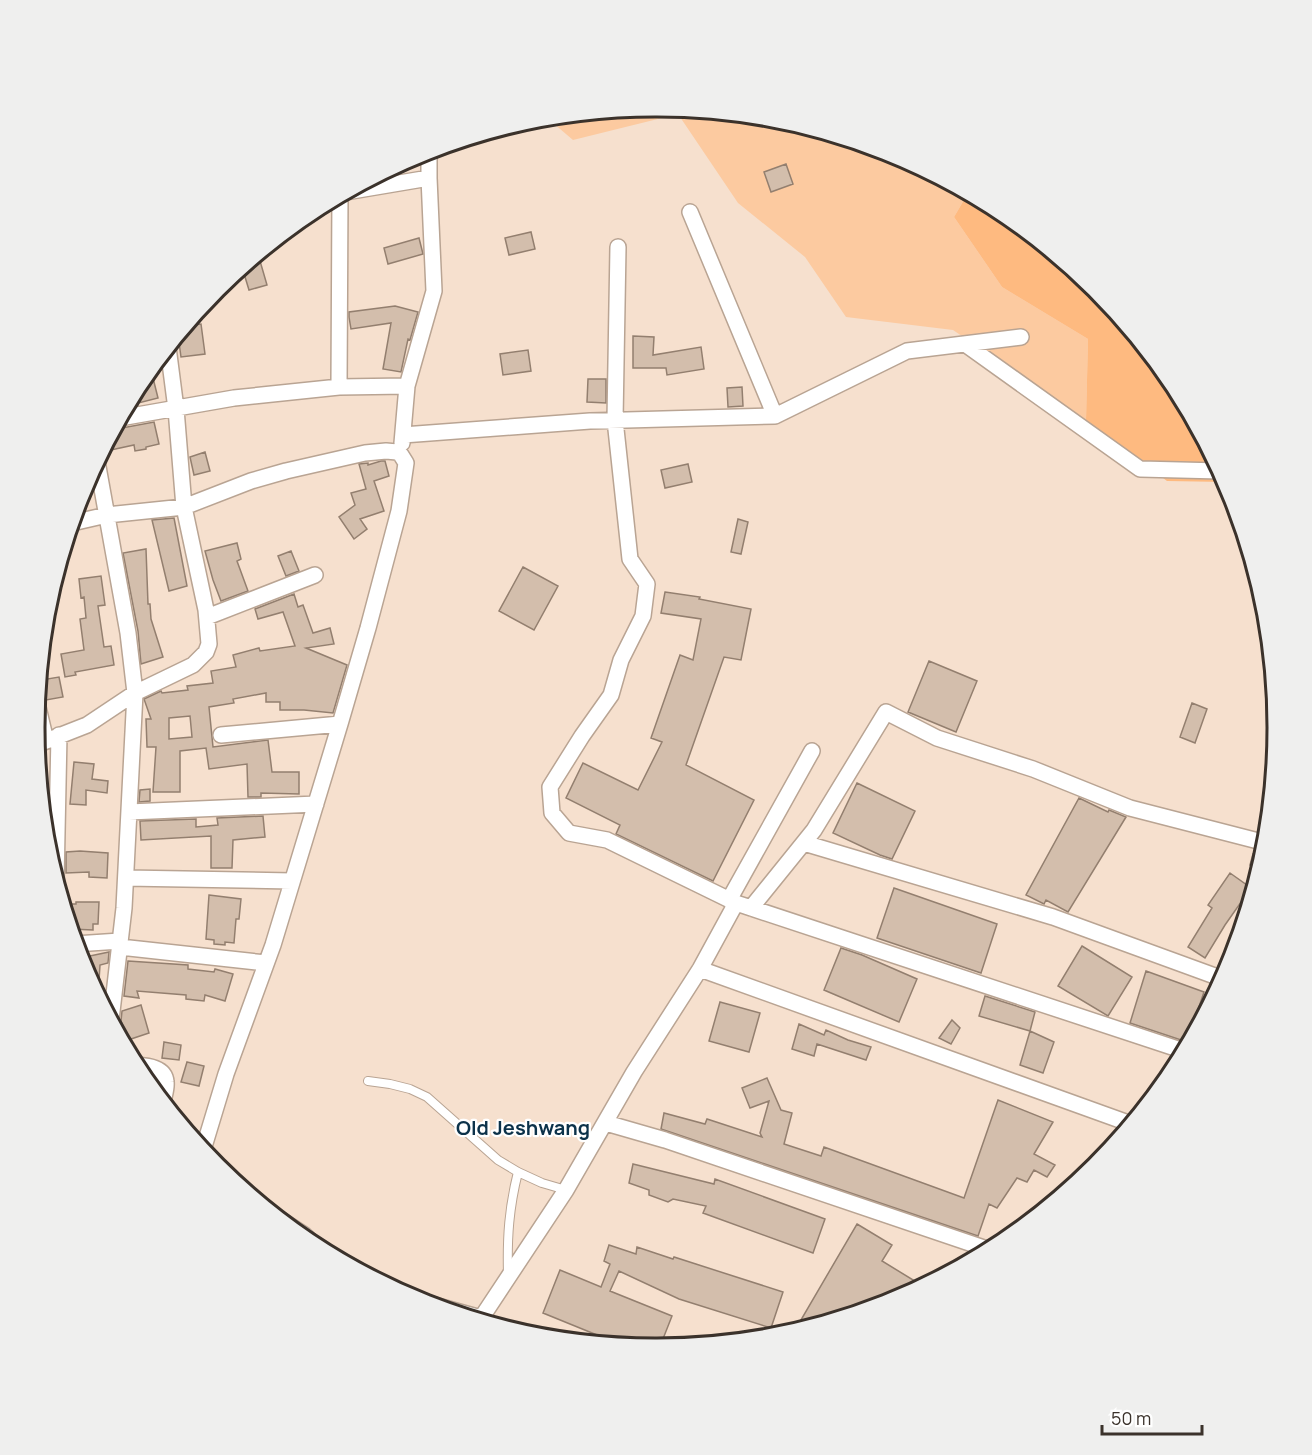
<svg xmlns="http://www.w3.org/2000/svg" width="1312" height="1455" viewBox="0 0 1312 1455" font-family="Manrope,sans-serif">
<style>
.green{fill:#fccaa0}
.water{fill:#feba80}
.building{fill:#d3beac;stroke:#937f6f;stroke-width:1.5;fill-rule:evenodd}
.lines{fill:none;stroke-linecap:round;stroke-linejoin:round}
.service-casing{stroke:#b9a493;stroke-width:10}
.minor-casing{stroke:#b9a493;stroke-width:18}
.service{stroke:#fff;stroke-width:8}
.minor{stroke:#fff;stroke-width:15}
.labels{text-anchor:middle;stroke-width:4.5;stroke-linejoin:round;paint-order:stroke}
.neighbourhood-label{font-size:20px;font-weight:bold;fill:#0c324a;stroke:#fff}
.rim{fill:none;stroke:#3b322b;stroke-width:3}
</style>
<rect width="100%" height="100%" fill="#f6e0ce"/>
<path class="green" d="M656,106L778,118L894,153L968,193L954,217L1002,287L1088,339L1086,420L953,330L846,317L805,257L738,203L678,114L573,140L546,117Z"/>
<path class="water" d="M968,193L1002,211L1096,288L1173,383L1226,482L1167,481L1086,420L1088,339L1002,287L954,217Z"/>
<path class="building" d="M786,164L793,184L771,192L764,172Z
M531,232L535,249L509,255L505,238Z
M419,238L423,254L388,264L384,248Z
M258,254L267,285L249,290L242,267Z
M395,306L418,312L410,340L408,339L401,372L383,369L391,323L351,329L349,317V312Z
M201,324L205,354L181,357L178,335L185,326Z
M633,336L654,337L653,355L701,347L704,369L667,375L666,368H633Z
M528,350L531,371L503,375L500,354Z
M153,378L158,398L138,403V405L126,407L140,381Z
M588,379H606V403L587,402Z
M742,387L743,406L728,407L727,388Z
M154,422L159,444L146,447V449L135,451L134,445L102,452L116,426L122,428Z
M205,452L210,471L194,475L190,457Z
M381,461H385L389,476L374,481L384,511L360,519L367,529L354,539L339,517L355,505L351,493L366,489L359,464L368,463V465Z
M688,464L692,482L665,488L661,470Z
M174,518L187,586L169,591L152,520Z
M738,519L748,522L741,554L731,552Z
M237,543L241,559L237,561L248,591L221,601L213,580L205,551Z
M146,549L148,604H150L151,619L163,657L141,664L138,631L123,553Z
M291,551L299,571L286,576L278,556Z
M523,567L558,586L534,630L499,611Z
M101,576L105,605L98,606L104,647L111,646L114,665L75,672L76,675L65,677L61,654L84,650L80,619L86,618L84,597L81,598L79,579Z
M665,592L700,597L699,599L751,609L741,660L724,657L686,765L754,800L713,881L616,834L620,825L566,798L583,763L638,790L662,742L651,738L680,655L693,660L701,619L661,613Z
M294,594L298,607L303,605L313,633L330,628L334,644L306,648L347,665L333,713L304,710H280V702H266V693L233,699L234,703L209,707L213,747L268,740L272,772H299V794L261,793V797H248L247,764L209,769L206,748L180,751V792H153L156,747H147L146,719H151L144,699L161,691L162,693L188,690L187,686L213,683L211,671L236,667L233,655L259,648L260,651L295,646L283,612L258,619L255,609ZM190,716L192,737L169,739V718Z
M929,661L977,681L956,732L908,712Z
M59,677L63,697L46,700L44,696L41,680Z
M1192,703L1207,709L1195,743L1180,737Z
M74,762L94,764L92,779L108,781L107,793L86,790V805L70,804Z
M857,783L915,811L892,859L880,855L833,833Z
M150,789V801L139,802L140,790Z
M1079,798L1108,812L1109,810L1126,817L1068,912L1046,900L1044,904L1026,895Z
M263,816L265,837L233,840L232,868H211V836L141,840L140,821L196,819V827L218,825L217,818Z
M80,851L108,853L107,878L89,877V872L66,873V852Z
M1253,854L1263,857L1260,868L1250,865Z
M1230,873L1251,888L1225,925L1205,958L1188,947L1212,908L1208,905Z
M894,888L997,924L981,973L877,938Z
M209,895L241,899L239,919H236L234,943L225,942V945L214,944V940L206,939Z
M76,902H99L98,924H93V930L71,929L63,904H76Z
M1082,946L1132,977L1108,1016L1058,986Z
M841,948L862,955L917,979L899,1022L824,990Z
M109,952L108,963L100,965L98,996L82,965L80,958Z
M128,961L188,965V969L214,972L215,969L233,974L225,1001L205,995L204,1001L186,999V995L137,991L139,998L124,996Z
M1146,971L1204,992L1187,1042L1130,1023Z
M985,996L1035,1012L1030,1031L979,1016Z
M720,1002L760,1013L749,1052L709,1041Z
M141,1005L149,1033L128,1040L121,1021L122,1011Z
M952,1020L960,1028L951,1044L939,1038Z
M799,1024L824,1035L826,1030L848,1040L871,1047L866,1060L817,1044L814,1056L792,1049Z
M1030,1031L1054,1042L1043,1073L1020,1065Z
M164,1042L181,1045L179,1060L162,1058Z
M187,1062L204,1066L199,1086L181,1082Z
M767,1078L781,1110L792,1113L784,1144L821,1156L824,1147L964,1198L998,1100L1053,1122L1034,1154L1055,1165L1047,1177L1034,1170L1027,1182L1017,1178L997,1208L989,1204L978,1236L661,1129L664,1113L705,1124L707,1119L762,1137L760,1133L769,1101L750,1108L742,1088Z
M633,1164L714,1184L715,1179L825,1219L813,1253L703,1213L706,1206L673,1199L668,1202L649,1195V1190L629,1183Z
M857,1224L892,1245L882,1261L923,1286L894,1302L805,1329L798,1325Z
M609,1245L636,1254L637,1247L673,1259L674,1257L783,1292L771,1328L679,1299L619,1271L610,1291L672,1316L659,1349L624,1346L543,1313L560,1270L601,1287L610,1264L604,1261Z"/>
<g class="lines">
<g class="service-casing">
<path id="service" d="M368,1081L390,1084L410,1089L427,1097L498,1160L518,1172L542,1183L566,1190
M256,1199L307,1232L331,1255
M508,1274C507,1237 509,1208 518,1172"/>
</g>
<g class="minor-casing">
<path id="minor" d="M346,192L429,178
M618,247L615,420L630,559L647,584L643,616L621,660L611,695L582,736L550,787L552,813L569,833L607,840L736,903L1184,1051
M965,344L1140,469L1220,471
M339,387L340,195
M775,416L907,351L1021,337
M120,418L234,398L339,387L407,386
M403,435L590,421L775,416L690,212
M402,443L407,386L434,291L429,178V150
M97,461L128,633L135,693L124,908L111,1020
M72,523L107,515L184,507L251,481L286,471L365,453L386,451L397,452L401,455L406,463L399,511L368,628L340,724L273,945L226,1074L203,1150
M207,617L315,575
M37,703L46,741
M221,735L340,724
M36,745L87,725L135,693L193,665L206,652L209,644L206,610L184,507L176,409L168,347
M129,812L316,804
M804,843L1053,917L1223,979
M126,878L292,881
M56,881L59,735
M729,900L812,751
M751,908L814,830L886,712L937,738L1033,769L1130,808L1266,843
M75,944L120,941
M120,947L266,963
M700,969L1131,1124
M135,1065C147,1066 165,1067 166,1082C167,1088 164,1096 163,1102
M606,1123L665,1140L990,1250
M412,1299L481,1318
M480,1320L566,1190L634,1072L700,969L736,903"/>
</g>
<use href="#service" class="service"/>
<use href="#minor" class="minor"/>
</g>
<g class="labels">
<g class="neighbourhood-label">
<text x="523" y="1135">Old Jeshwang</text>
</g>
</g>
<path d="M0 0H1312V1455H0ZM655 117H657A610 610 0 0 1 1267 727V728A610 610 0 0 1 657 1338H655A610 610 0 0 1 45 728V727A610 610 0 0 1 655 117Z" fill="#efefee" fill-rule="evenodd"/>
<path class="rim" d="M655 117H657A610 610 0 0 1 1267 727V728A610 610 0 0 1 657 1338H655A610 610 0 0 1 45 728V727A610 610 0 0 1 655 117Z"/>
<path d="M1102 1425v9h100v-9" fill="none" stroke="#3b322b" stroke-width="3"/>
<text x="1111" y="1425" font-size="18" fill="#3b322b" stroke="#ffffff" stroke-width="4.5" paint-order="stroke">50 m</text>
</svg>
